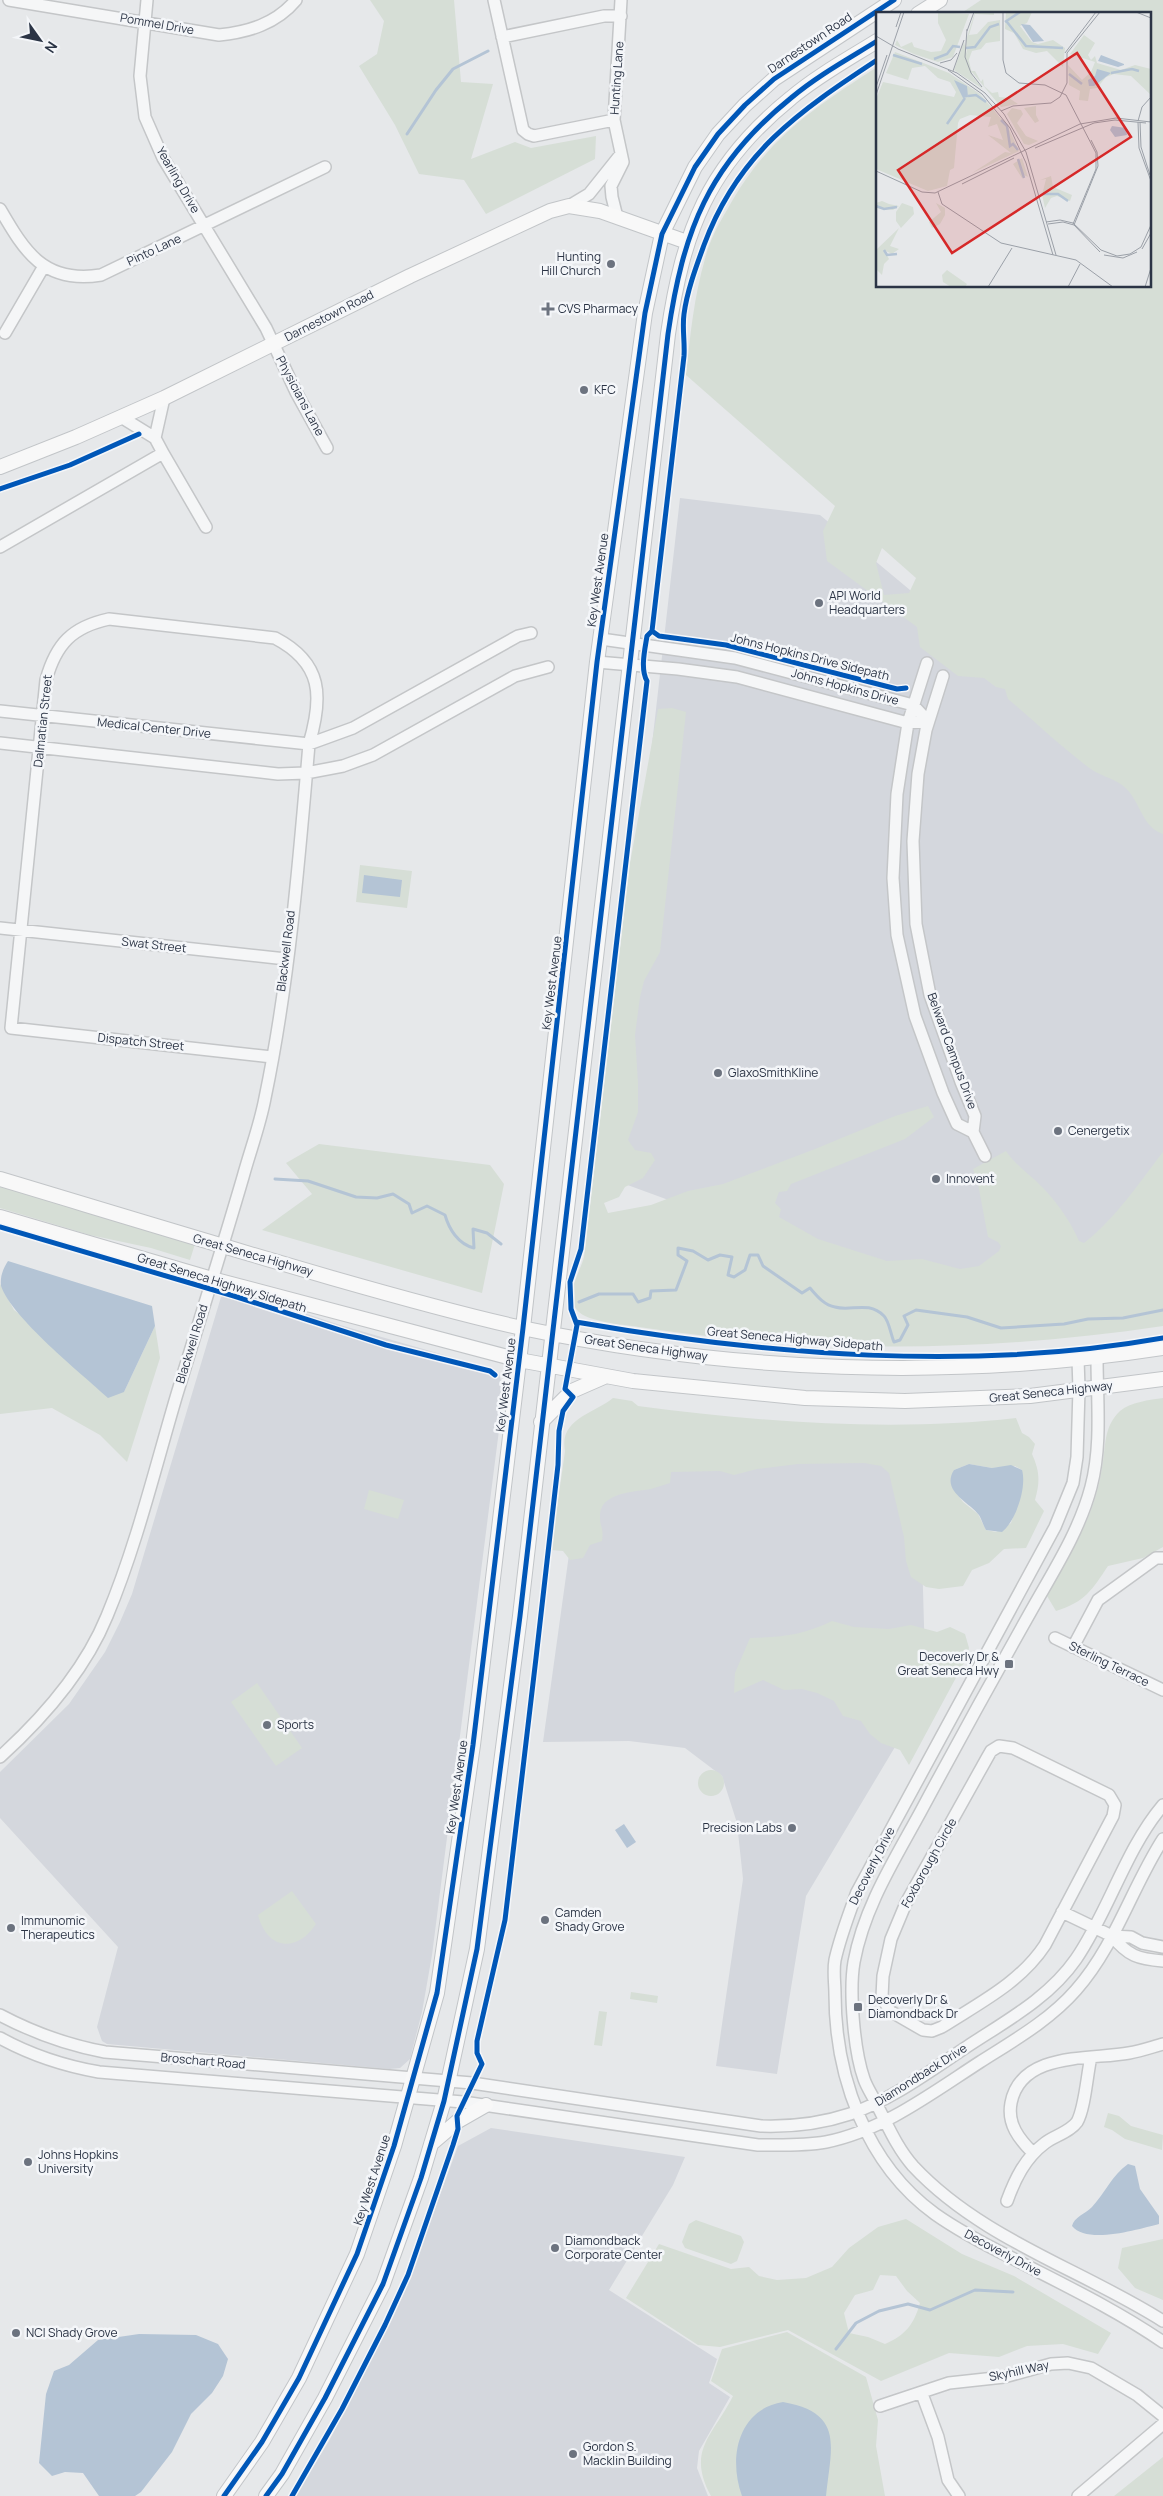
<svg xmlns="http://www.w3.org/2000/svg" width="1163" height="2496" viewBox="0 0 1163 2496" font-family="Manrope,sans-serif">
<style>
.built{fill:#d4d7dd}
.green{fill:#d6ded6;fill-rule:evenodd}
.water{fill:#b4c4d5}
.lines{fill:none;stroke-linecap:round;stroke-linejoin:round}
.stream{stroke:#b4c4d5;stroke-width:3}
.minor-casing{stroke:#c4c6c8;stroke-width:14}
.major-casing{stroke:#c2c5c8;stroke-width:16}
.minor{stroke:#f5f6f7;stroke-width:11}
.major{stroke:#f8f8f8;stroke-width:14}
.cycleway-casing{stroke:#f4f6f9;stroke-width:8}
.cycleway{stroke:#0057b8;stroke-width:5}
.poi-dot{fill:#6c737f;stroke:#f4f6f9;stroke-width:2}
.labels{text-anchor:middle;stroke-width:5;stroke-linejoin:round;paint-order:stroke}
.street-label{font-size:12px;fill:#2b3445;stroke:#f4f6f9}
.poi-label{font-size:12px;fill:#2b3445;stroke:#f4f6f9;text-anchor:start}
.inset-river{fill:none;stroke:#b4c4d5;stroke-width:2.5}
.inset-road{fill:none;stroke:#9ba0a8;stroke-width:1}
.view{fill:#d62828;fill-opacity:0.15;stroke:#d62828;stroke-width:2.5}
.inset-edge{fill:none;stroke:#2b3445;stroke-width:2.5}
</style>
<rect width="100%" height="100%" fill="#e6e8ea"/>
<path class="built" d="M680,498L820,515L1163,801V1207L972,1311L603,1176Z
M234,1290L340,1325L489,1368L499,1374L504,1391L432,1955L422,2012L410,2059L400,2068L390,2069L107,2044L102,2041L97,2027L118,1947L0,1818V1772L69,1704L105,1652L120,1622L132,1594L221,1297L228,1291Z
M585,1439L919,1449L926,1695L806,1896L777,2074L716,2066L743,1879L737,1823L722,1776L685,1748L629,1741L543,1742Z
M491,2128L685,2157L673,2185L609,2290L717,2359L709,2383L730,2397L699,2451L697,2468L708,2496H295L329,2441L403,2295L458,2146Z"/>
<path class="green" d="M370,0H454L461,82L493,84L471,159L515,142L531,148L596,136L595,159L486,214L464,180L419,174L395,125L359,66L377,54L384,21Z
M981,0H1163V834C1140,826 1141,799 1122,785C1112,778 1098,775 1088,767C1060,746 1034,721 1008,699L1005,689L996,687L984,678L958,676L920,647L917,627L827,561L823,531L835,506L686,375C690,337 694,296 705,259C709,242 718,225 727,210C766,139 811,110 877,67V286H1149V14H960ZM882,548L916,578L909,593L884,595L876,563Z
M672,708L686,712L660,952L644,981L640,997L635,1035L638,1083V1112L628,1140L635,1150L651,1153L655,1160L643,1178L625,1187L619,1197L604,1203L608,1213L651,1205L688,1191L723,1184L815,1149L895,1116L928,1106L934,1117L905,1139L791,1184L787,1191L779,1192L775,1203L781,1209L779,1217L818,1239L887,1261L922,1259L960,1269L979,1266L999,1251L1001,1246L998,1242L988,1237L978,1184L973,1169L1006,1151C1014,1163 1025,1171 1036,1181C1054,1198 1069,1218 1079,1241L1084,1243C1116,1218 1139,1183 1163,1152V1326C990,1352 819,1354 646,1328C630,1325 587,1323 577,1310C564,1295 580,1273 584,1257L630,863L658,709Z
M360,865L412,871L407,908L356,902Z
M319,1144L490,1165L504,1184L482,1293L262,1230L312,1194L286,1163Z
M0,1184L195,1244L190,1260L151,1248L90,1235L0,1208Z
M0,1284L14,1310L124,1392L155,1326L160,1358L127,1462L100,1435L52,1408L0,1414Z
M613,1398L632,1401L638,1406C761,1422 892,1432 1016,1418L1022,1433L1029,1437L1035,1444L1032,1454C1040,1472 1040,1482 1035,1500L1044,1511L1026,1548L1004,1549L989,1563L972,1570L963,1586L939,1589L926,1587L911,1577L906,1561L904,1537L889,1473L881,1466L864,1463L798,1464L757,1469L734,1475L720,1471L671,1472L670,1483C664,1485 657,1487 651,1489C635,1492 599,1492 600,1517C600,1528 604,1527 602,1541L590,1545L583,1558L570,1560L563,1551L551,1550L565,1451C559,1419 593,1414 613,1398ZM969,1464L992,1468L1015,1466L1022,1470L1020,1494L1011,1523L996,1532L986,1530L978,1514L963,1502L952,1487L954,1470Z
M1163,1398V1547L1143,1558L1108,1566C1092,1590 1085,1602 1056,1611L1047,1596C1071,1554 1095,1515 1102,1468C1106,1447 1103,1427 1120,1411C1130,1402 1150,1400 1163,1398Z
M369,1490L404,1500L398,1519L364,1509Z
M832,1621L854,1627L889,1629L911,1625L937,1632L950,1627L965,1634L969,1648L965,1661L909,1765L900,1750L881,1743L870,1734L861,1721L843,1716L834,1701L817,1693L802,1689L784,1690L763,1680L734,1693L735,1673L750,1638C783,1637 803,1635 832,1621Z
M257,1683L302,1748L276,1766L231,1702Z
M698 1783a13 13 0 1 1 26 0a13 13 0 1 1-26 0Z
M292,1891L316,1924C296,1954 267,1949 258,1915Z
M631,1992L658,1996L657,2003L630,1999Z
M599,2011L607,2012L602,2046L594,2045Z
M1108,2113L1119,2116L1131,2126L1163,2135L1162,2150L1125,2139L1112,2130L1104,2127Z
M906,2219L962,2254L1014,2276L1111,2333L1098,2354L1063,2344L1027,2346L999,2357L949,2353L881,2381L788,2330L720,2347L698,2345L626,2298L659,2244L731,2269L749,2267L759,2276L777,2280L806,2278L832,2267L849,2248L878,2227ZM880,2275L896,2276L907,2291L920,2303C914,2324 906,2335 885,2344L868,2337L849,2333L844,2313L855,2295L873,2290Z
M696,2220L741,2236L744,2242L737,2261L731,2264L685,2248L682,2242L689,2224Z
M1163,2239V2300L1135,2288L1118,2268L1122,2248Z
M787,2332L866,2377L878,2420L876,2446L885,2496H711C686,2450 713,2436 733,2396L711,2381L722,2349Z
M1163,2457V2496H1114Z"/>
<path class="water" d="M364,875L402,880L400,897L362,893Z
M8,1261L152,1306L155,1326L124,1392L108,1398C81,1373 12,1318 1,1286C0,1276 3,1269 8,1261Z
M969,1464L992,1468L1011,1465L1022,1470C1027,1487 1016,1521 1002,1532L986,1530C983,1525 982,1520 979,1515C968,1501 941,1491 954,1470Z
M624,1824L636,1842L627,1848L615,1830Z
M1128,2164L1135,2166L1140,2189L1159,2216V2224C1139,2229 1087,2245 1072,2226C1074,2217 1085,2214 1092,2207C1105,2193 1112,2175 1128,2164Z
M139,2334L196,2335L218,2344L228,2359L223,2376L212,2393L191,2414L172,2452L141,2492L135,2496H99L83,2473L65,2472L52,2476L39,2463L46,2394L54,2371L69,2365L98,2340Z
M783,2402C845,2413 831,2447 826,2496H742C728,2458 738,2409 783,2402Z"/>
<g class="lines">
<path class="stream" d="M407,134L436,90L453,69L488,51
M275,1179L308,1181L356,1197L377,1198L393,1194L409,1204L412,1213L427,1206L445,1215C449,1229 458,1244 474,1248L473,1229L487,1233L501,1244
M579,1302L599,1294H633L638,1302L650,1298L651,1291L676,1290L687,1261L678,1255V1248L693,1251L708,1260L720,1255L732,1257L728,1275L734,1277L745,1270L750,1255H758L763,1266L802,1293L810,1288C817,1296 824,1305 835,1307C851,1312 868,1300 884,1316C889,1321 891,1335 894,1342L900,1340L908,1325L904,1316L916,1310L967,1317L1001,1328L1064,1324L1088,1319L1123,1318L1163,1310
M836,2349L856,2323L879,2311L908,2304L930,2310L975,2290L1013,2292"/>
<g class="minor-casing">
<path id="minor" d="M9,0L219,35C248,32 276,24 296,0
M147,0L140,76L145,117L163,158L266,328L296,392L327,448
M494,0L523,130L528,134L534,136L614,120
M502,37L604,16H621
M569,206L589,194L621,154
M0,209C25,252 44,284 101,275L325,167
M617,217L612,197L611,186L623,162L614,120L621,0
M5,333L44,266
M121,417L155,438L163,453
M155,438L164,398
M0,547L163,453L206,527
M601,639L735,658L913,705L928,721
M597,662L678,669L737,677L908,723L928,721
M927,663L908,723L897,794L893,878L897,935L915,1016L943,1093L957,1124L973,1132L985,1156
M943,676L926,730L918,774L913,841L916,924L930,995L961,1082L975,1116L973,1132
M0,711L309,744L353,728L518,636L531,633
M0,743L278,774L306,773L343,766L373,755L515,676L548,667
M0,928L286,959
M1097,1358C1097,1400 1102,1446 1091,1487C1080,1529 1056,1567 1035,1604C996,1673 958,1742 921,1811C895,1859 864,1907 854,1962C849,1991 854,2051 864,2079C867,2088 873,2096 877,2105C888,2126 897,2148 913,2166C981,2239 1081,2269 1163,2321
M1078,1359L1079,1389L1077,1457L1073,1483L1055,1527L857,1892C849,1914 840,1937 835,1960C833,1971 835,1983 835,1994C835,2076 866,2164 935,2214C959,2231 984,2244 1010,2257C1062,2284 1115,2309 1163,2342
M1055,1638L1163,1690
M1073,1647L1098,1600L1156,1558H1163
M999,1746L1013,1748L1109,1795L1115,1805L1113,1816L1045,1945C1020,1983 979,2003 942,2027L932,2031L923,2030L890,2011L882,1997L883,1976L891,1939L906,1903L987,1758L991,1751Z
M0,1757C43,1718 85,1670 107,1616C137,1544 155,1468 177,1394C199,1322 222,1249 243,1177C250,1151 260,1125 265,1098C289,983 299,862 309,744C323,697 323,663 275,638L109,619C72,627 56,644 46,680L11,1028L272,1057
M1062,1912L1112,1936L1131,1937L1142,1943L1163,1947
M1112,1936C1128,1956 1138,1959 1163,1961
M0,2015C34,2033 67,2045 105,2052L472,2083L761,2126C792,2127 820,2124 850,2114C893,2099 930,2071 968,2046C1006,2021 1049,1998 1076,1959C1109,1911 1125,1850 1163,1805
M0,2038C31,2055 65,2066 99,2072L463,2102L758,2145C780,2145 803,2146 826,2142C882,2131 932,2093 980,2062C1013,2041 1050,2020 1076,1990C1115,1946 1132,1887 1163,1839
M1033,2153C1019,2139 1007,2124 1011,2103C1021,2051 1091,2060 1129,2053C1141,2051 1152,2047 1163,2044
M1007,2201C1015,2179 1025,2158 1045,2143C1054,2136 1070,2132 1077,2122C1085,2108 1087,2074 1091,2057
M922,2394L938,2437L948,2480L959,2496
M880,2406L949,2383L1004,2377L1051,2364L1068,2363L1091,2368L1137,2395L1163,2416
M1078,2496L1163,2424"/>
</g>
<g class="major-casing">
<path id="major" d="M918,14L940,0
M0,467L76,437L164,398L410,276L550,211L569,206L600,211L687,242
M0,1179C110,1212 221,1246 332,1278C395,1296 458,1314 522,1328C732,1372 951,1381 1163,1348
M0,1217L212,1279L519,1360L633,1381L805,1398L905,1401L1030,1396L1163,1379
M541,1422L572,1391L604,1377
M431,2144L458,2121L486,2105
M224,2496L262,2442L299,2378L357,2254L394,2146L437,1993L473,1745L523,1328L597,662L645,313L662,234L695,167L718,134L745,105L774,79L894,0
M266,2496L282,2474L325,2398L383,2284L421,2178L444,2101L477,1949L520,1616L668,334C683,231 708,165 791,98C817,76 848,59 877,41"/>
</g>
<use href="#minor" class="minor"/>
<use href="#major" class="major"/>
<g class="cycleway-casing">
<path id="cycleway" d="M0,489L70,465L139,434
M652,631L659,636L726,645L897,689L906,688
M0,1227L234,1296L386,1345L490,1371L495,1375
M576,1322C766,1355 972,1372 1163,1338
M224,2496L262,2442L299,2378L357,2254L394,2146L437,1993L473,1745L523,1328L597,662L645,313L662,234L695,167L718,134L745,105L774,79L894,0
M266,2496L282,2474L325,2398L383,2284L421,2178L444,2101L477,1949L520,1616L668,334C683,231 708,165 791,98C817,76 848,59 877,41
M292,2496L342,2409L385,2325L408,2275L453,2145L458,2129L457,2116L482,2064L477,2053V2041L505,1920L536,1658L558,1465L559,1431L563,1411L573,1397L565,1389L577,1325L571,1309L570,1282L581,1249L647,681C640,669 645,649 647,636L652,631L684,356C685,342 682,328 684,314C687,291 696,267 704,245C738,153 798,112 877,60"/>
</g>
<use href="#cycleway" class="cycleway"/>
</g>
<g class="poi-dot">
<circle cx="611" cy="264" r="5"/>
<path d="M545.5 301.5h5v5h5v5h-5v5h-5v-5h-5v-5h5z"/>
<circle cx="584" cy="390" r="5"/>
<circle cx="819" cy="603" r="5"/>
<circle cx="718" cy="1073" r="5"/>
<circle cx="1058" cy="1131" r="5"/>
<circle cx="936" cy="1179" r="5"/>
<rect x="1004" y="1659" width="10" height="10" rx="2.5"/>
<circle cx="267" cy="1725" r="5"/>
<circle cx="792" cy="1828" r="5"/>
<circle cx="545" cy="1920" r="5"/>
<circle cx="11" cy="1928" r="5"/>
<rect x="853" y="2002" width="10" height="10" rx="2.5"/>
<circle cx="28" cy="2162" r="5"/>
<circle cx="555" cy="2248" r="5"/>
<circle cx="16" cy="2333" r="5"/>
<circle cx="573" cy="2454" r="5"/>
</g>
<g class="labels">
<g class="street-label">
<text transform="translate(157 24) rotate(10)" y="4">Pommel Drive</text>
<text transform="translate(810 43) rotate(-34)" y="4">Darnestown Road</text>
<text transform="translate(617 78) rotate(-86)" y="4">Hunting Lane</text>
<text transform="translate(178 180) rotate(60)" y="4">Yearling Drive</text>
<text transform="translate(154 250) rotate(-25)" y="4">Pinto Lane</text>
<text transform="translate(329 316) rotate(-27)" y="4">Darnestown Road</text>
<text transform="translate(300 396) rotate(62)" y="4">Physicians Lane</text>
<text transform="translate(598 580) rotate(-82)" y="4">Key West Avenue</text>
<text transform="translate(810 657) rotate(14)" y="4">Johns Hopkins Drive Sidepath</text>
<text transform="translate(845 687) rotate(15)" y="4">Johns Hopkins Drive</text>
<text transform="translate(43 721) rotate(-84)" y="4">Dalmatian Street</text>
<text transform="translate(154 728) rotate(6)" y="4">Medical Center Drive</text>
<text transform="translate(154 945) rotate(6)" y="4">Swat Street</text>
<text transform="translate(286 951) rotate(-83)" y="4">Blackwell Road</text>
<text transform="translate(552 983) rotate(-83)" y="4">Key West Avenue</text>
<text transform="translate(141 1042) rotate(6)" y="4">Dispatch Street</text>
<text transform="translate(952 1051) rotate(70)" y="4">Belward Campus Drive</text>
<text transform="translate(253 1255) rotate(16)" y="4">Great Seneca Highway</text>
<text transform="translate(222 1283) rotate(17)" y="4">Great Seneca Highway Sidepath</text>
<text transform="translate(795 1339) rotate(5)" y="4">Great Seneca Highway Sidepath</text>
<text transform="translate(192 1344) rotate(-73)" y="4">Blackwell Road</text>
<text transform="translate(646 1348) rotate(8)" y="4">Great Seneca Highway</text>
<text transform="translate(506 1385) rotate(-83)" y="4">Key West Avenue</text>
<text transform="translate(1051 1392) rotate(-6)" y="4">Great Seneca Highway</text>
<text transform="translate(1109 1664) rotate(26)" y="4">Sterling Terrace</text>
<text transform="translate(457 1787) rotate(-82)" y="4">Key West Avenue</text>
<text transform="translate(929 1863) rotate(-61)" y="4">Foxborough Circle</text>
<text transform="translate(872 1866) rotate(-63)" y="4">Decoverly Drive</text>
<text transform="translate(203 2061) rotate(5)" y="4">Broschart Road</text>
<text transform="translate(921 2075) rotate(-32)" y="4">Diamondback Drive</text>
<text transform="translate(372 2180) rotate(-72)" y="4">Key West Avenue</text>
<text transform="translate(1003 2253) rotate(28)" y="4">Decoverly Drive</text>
<text transform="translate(1019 2371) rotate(-12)" y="4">Skyhill Way</text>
</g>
<g class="poi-label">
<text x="601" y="261" text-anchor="end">Hunting<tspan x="601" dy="14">Hill Church</tspan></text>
<text x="558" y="313">CVS Pharmacy</text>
<text x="594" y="394">KFC</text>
<text x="829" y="600">API World<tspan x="829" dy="14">Headquarters</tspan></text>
<text x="728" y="1077">GlaxoSmithKline</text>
<text x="1068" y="1135">Cenergetix</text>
<text x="946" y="1183">Innovent</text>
<text x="999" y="1661" text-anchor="end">Decoverly Dr &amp;<tspan x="999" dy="14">Great Seneca Hwy</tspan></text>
<text x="277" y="1729">Sports</text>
<text x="782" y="1832" text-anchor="end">Precision Labs</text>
<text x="555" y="1917">Camden<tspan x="555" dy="14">Shady Grove</tspan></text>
<text x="21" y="1925">Immunomic<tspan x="21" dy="14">Therapeutics</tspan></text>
<text x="868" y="2004">Decoverly Dr &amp;<tspan x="868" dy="14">Diamondback Dr</tspan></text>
<text x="38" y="2159">Johns Hopkins<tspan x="38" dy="14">University</tspan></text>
<text x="565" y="2245">Diamondback<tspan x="565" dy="14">Corporate Center</tspan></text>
<text x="26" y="2337">NCI Shady Grove</text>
<text x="583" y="2451">Gordon S.<tspan x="583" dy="14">Macklin Building</tspan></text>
</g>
</g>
<g transform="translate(876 12)">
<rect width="275" height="275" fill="#e6e8ea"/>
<path d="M62,0L93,2L77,45L62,50L38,42L19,33L21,28L25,35L36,30L38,35L55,40L65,39L70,28L62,11ZM99,0H118V3L99,2L93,23L101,22L112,10L124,8V29L110,31L105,37L96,39L92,50L90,28ZM130,0H156L151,11L144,14L156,30L162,32L177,28L189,36L187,55L171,39L160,41L147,37L138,21L129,17ZM208,23L219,31L212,43L215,48L219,44L221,51L245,58L259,53L275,57V83L255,64L238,62L230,65L221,76L214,77L212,89L203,88L204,79L193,73L192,53L206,68L215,60L219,50L194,42ZM88,30L97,65L107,77L78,58ZM19,40L73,61L104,82L132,115L143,139L96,161L129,140L135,141L112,123L127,128L121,112L112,115L115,105L94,103L84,107L82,111L78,156L74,158L71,174L52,179L0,157V87L7,70L78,85L80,80L74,70L62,66L49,54L36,56L32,68L10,61ZM95,59H99L105,70L107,67L108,74L116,81L122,80L123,85L133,86L142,92L125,95ZM160,94V103L163,109L159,111L148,96ZM136,96L145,98L147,102L141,111L150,124L162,129L153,133L148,132L131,102ZM146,146L152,165L148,163L146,166L137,152ZM175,164L177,175L196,183L194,189L181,184L175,186L169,196L166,183L170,167L164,168ZM6,189L13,192L23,194L17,198L0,196V191ZM26,191L37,195L38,202L25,216L20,209V200ZM60,191L69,196V203L64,212L56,216L53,210L65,200ZM23,216L14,234L23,237L16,242L8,238L13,247L8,252L6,263L0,257V238ZM71,258L91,272L89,275H75L67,270L66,263Z" fill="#d6ded6"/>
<path d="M145,12L154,13L168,29L157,30ZM225,43L248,52V53L242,55L222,49ZM221,57L235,61L218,74H213L212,68L219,64ZM78,68L91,74L92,85L87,86ZM236,114L250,116L251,123L239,125L234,118Z" fill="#b4c4d5"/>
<path class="inset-river" d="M129,10L144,0M131,10L150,34L187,36M90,36L99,35L114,15L123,12M17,43L46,52M58,47L71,42L77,34L84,35M235,61L256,57L263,59M193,62L206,72M92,84L100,83L110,90M125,108L131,114L134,134L137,132L142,138M71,112L89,86M142,147L148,166M167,182H182L192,189M0,194L8,197L21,195M8,238L11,243L21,242"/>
<path class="inset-road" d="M127,0V48L130,61L143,71L169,73L190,83L220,141V157L197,212M260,0L275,6M20,15L25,0M91,17L89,45L95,61L106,75M91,19L98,0M0,24L22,37L81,61L109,81L128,102L150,140L180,243M189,41L220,0M64,51L75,48L81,41M72,58L106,82L134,116L150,151L177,243M77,59L88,28M0,75L11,43M0,83L28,0M125,99L137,94L175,91L184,85L191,71V41L224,0M262,109L266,95L275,85M262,110L263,136L275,169M264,110L265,135L274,163M159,136L218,111L239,108L270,111M0,159L46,180L59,181L204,112L240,106L275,110M86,172L138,146M62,180L66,192L125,231L200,248L237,275M170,210L184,208L197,211L225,238L241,244L254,242L265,235L275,213M172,212L187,210L198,213L224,240M198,213L222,154L221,140L215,128M266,237L275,221M228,243L247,246L261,240M112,275L136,236M192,275L204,252M269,275L275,256"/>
<path class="view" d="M201,41L255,125L76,241L22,158Z"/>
<rect width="275" height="275" class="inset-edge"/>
</g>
<g transform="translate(40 40) rotate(123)" stroke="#f4f6f9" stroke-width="4" paint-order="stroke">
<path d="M0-4L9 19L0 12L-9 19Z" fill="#2b3445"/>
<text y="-8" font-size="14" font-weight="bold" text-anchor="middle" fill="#2b3445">N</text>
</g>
</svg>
